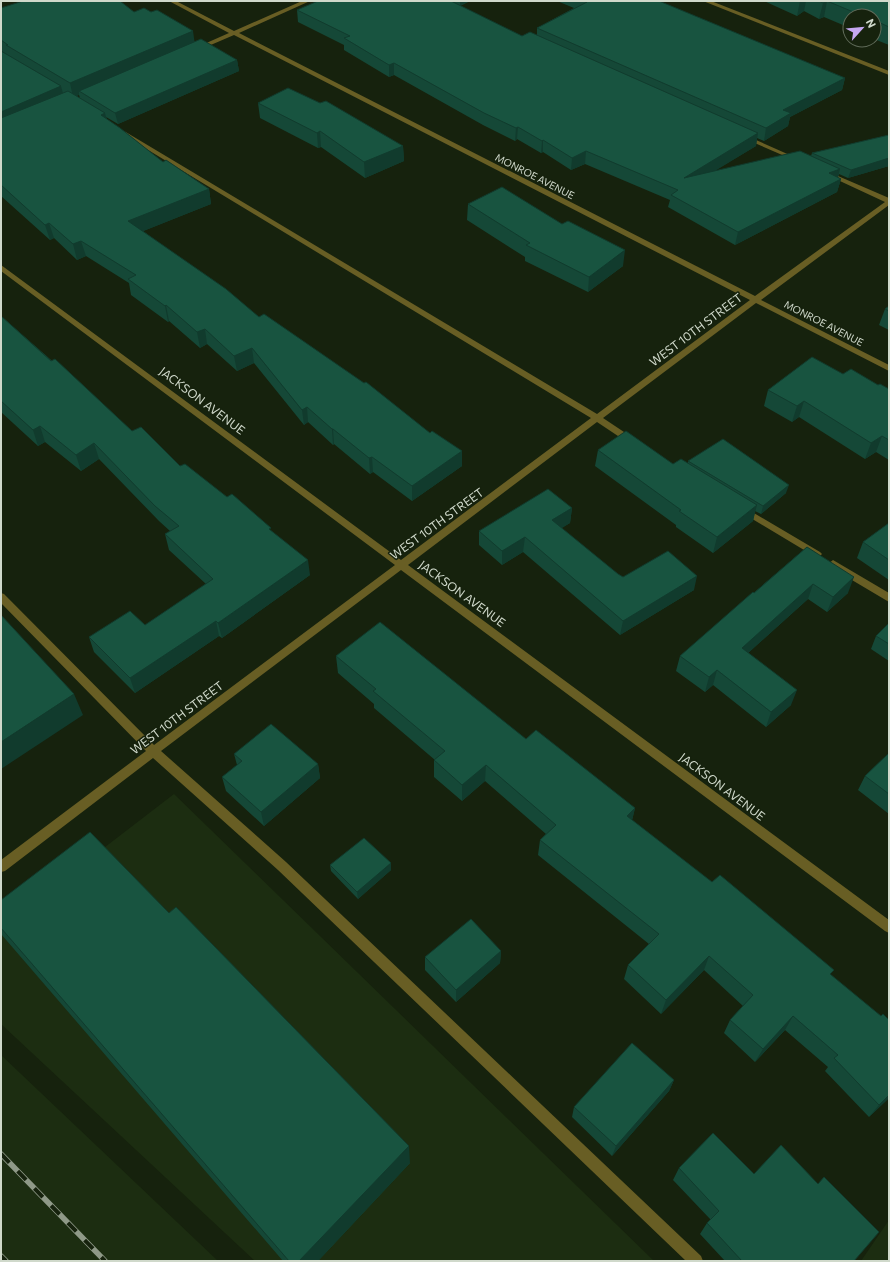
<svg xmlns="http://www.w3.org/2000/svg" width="890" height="1262" viewBox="0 0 890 1262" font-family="Commissioner,sans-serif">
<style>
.built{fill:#1c2d11}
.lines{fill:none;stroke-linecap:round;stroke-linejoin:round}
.minor{fill:#685e24;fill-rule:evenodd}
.rail-casing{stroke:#8f9988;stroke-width:5.5}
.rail{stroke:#16220d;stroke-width:4;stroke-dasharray:12;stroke-linecap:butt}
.wall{fill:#154837;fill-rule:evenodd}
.shaded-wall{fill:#113b2d}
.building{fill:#185440;stroke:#113b2d}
.labels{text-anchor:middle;stroke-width:3;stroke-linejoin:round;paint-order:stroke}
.far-street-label{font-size:10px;fill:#d0d9cb;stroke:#16220d}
.street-label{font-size:12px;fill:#d0d9cb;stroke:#16220d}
</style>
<rect width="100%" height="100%" fill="#16220d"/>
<path class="built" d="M174,794L654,1261H255L1,1024V927Z
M1,1055L218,1261H1Z
M889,1220V1261H861Z"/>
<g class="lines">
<path class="minor" d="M169,1H176L234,31L302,1H310L239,33L755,296L885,202L827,175V173H831L889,198V205L761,300L889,365V371L756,303L603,418L636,440L637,442L636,444H630L597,422L408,565L889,920V933L885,931L401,570L161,751L286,862L701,1256L703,1261H686L278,870L153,758L5,871L1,872V860L146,751L1,603V593L4,594L154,745L395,565L1,271V265L401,560L591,418L120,133V131H124L597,414L750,300L234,35L199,50H195V48L229,33Z
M703,1H711L889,71V75Z
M743,136H747L801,160L796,161L743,138Z
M742,506L820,552L822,554L820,556H814L739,511L737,509L739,507Z
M833,560L889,593V602L830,567L828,564Z"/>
<g class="rail-casing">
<path id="rail" d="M1,1154L105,1261
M1,1256L6,1261"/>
</g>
<use href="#rail" class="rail"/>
</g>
<path class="wall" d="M318,1H470L460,6L522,36L537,35V28L574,8L557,1H659L845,78L842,90L790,117L788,126L764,141L757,138L756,146L714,171L811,156L812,153L889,135V166L848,178L839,174L838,177L841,179L837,192L735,245L668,207L670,200L585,164L571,170L543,152L541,153L517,139L515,141L483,125L394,75L389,77L344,50V45L298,22L297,10Z
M764,1H889V45L874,39V16H850V28L824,17L819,19L804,11L797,16Z
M1,8L134,12L195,42L237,60L239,71L118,124L106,117L107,119L163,162L209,189L211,204L143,231L259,317L430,433L462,451V466L412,501L373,472L370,474L334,444L333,445L308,422L304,425L254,363L237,371L207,344L200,348L169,321L168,322L131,295L129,283L86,256L77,260L54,238L50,240L1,196V51L3,52L1,50ZM79,95L80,98L76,96Z
M258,103L403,146L404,161L365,178L321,147L318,148L260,118Z
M468,204L562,224L623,266L588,292L525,261V257L467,220Z
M889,306V330L879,325L885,309Z
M1,316L132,431L272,532L310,575L222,638L219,636L135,693L94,652L89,637L145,625L206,584L169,550L165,534L170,531L159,521L99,459L81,471L45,442L38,446L1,412Z
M843,374L889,389V460L876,452L865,459L799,417L792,422L764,406L768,390Z
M598,450L673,464H688V461L786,493L761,514L755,511L753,521L713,553L676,527V525L595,466Z
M572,508L570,523L561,528L618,574L623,577L694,590L620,635L523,552L502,565L479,545V531Z
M889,523V580L857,558L863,542Z
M807,547L848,593L827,612L808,599L748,653L791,705L766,727L713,685L705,692L676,671L680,656Z
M889,623V661L871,649L876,636Z
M336,656L526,739L635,808L632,820L831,975L889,1098L869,1117L825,1071L828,1067L785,1030L755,1062L724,1033L730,1020L743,1006L704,970L661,1014L624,979L628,965L649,944L538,855L540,840L546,834L485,781L462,801L434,777V760H435L374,708V704L338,673Z
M889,753V814L858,790L865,776Z
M234,754L318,764L320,778L264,826L226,791L222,777L237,765Z
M330,865L391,870L358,899L331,871Z
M1,900L410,1163L318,1261H283L1,934Z
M501,951L500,963L456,1002L425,970V957Z
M674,1080L669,1091L612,1156L572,1117L574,1107Z
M679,1168L754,1174L854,1261H725L700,1234L707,1223L711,1220L673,1180Z"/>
<path class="shaded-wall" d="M460,1H470L460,6Z
M800,1H806L804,11L797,16Z
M827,1L824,17L819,19L823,3Z
M193,31L195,45L79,91V95L73,97L70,83Z
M237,60L239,71L118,124L115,113Z
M394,63V75L389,77V65Z
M845,78L842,90L790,117L788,126L764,141L766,128L783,110Z
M61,86L65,101L1,128V112Z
M105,113L109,128L101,115Z
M518,127L517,139L515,141L516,128Z
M320,131L321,147L318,148L317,133Z
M758,133L756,146L682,191L684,178Z
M543,140V152L541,153L542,141Z
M403,146L404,161L365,178L364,162Z
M586,151L585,164L571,170L572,158Z
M889,158V166L848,178L851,170Z
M840,169L837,181L841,179L837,192L735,245L738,232L829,173Z
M209,189L211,204L131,236L128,221Z
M49,223L54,238L50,240L45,225Z
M81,241L86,256L77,260L73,244Z
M625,250L623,266L588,292L589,277Z
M166,305L169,321L168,322L165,306Z
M205,329L207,344L200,348L197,332Z
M252,348L254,363L237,371L234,356Z
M804,401L799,417L792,422L797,406Z
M307,407L308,422L304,425L302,410Z
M40,426L45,442L38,446L33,430Z
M332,429H333L334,444L333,445Z
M882,436L876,452L865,459L871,443Z
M94,443L99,459L81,471L76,455Z
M462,451V466L412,501V486Z
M372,457L373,472L370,474L369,458Z
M789,485L786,493L761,514L763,506Z
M757,505L753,521L713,553L717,537Z
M572,508L570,523L551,535L552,520Z
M525,537L523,552L502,565V551Z
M308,560L310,575L222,638L218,623Z
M697,576L694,590L620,635L623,621Z
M854,577L848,593L827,612L833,597Z
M813,584L808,599L737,663L742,648Z
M216,621L219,636L135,693L130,678Z
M717,670L713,685L705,692L709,677Z
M797,690L791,705L766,727L771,712Z
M74,694L83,715L1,769V742Z
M318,764L320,778L264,826L261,812Z
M486,765L485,781L462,801V785Z
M635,808L631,825L627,816Z
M391,863V870L358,899L357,892Z
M501,951L500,963L456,1002V990Z
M709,956L704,970L661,1014L666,1000Z
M793,1016L785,1030L755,1062L763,1049Z
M674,1080L669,1091L612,1156L616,1146Z
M889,1095V1098L869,1117L879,1105Z
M409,1146L410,1163L318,1261H299Z"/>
<path class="building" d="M23,1H120L134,12L144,8L151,12L157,10L193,31L70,83L6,45H8L1,40V8Z
M318,1H451L522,36L530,32L758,133L684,178L800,151L840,169L829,173L841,179L738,232L671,195L678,190L586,151L572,158L543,140L542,141L518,127L516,128L484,113L394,63L389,65L344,38L350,36L297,10Z
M585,1H659L845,78L783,110L791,113L766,128L537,28L587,2Z
M819,1H827L823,3Z
M827,1H889V27L874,20V16H863Z
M201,39L237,60L115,113L79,91Z
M1,51L61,86L1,112Z
M288,88L320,103L326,101L403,146L364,162L320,131L317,133L258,103Z
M68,91L105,113L101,115L120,128L163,162L166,160L209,189L128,221L226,289L259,317L264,314L364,383L366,382L430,433L432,431L462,451L412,486L372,457L369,458L333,429H332L307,407L302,410L252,348L234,356L205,329L197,332L166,305L165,306L128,279L136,275L81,241L73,244L49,223L45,225L1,185V118Z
M889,135V158L851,170L812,153Z
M502,187L562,224L568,221L625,250L589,277L526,245L530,243L468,204Z
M889,306V311L885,309Z
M1,316L51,361L55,359L132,431L141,427L180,466L185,464L227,497L232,494L271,528L269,529L308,560L218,623L216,621L130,678L89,637L130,611L145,625L213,579L165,534L179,526L155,506L94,443L76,455L40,426L33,430L1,401Z
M812,357L843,374L851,369L878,385L880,384L889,389V440L882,436L871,443L804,401L797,406L768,390Z
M626,431L673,464L681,459L757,505L717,537L679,511L681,510L598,450Z
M723,439L789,485L763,506L688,461Z
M548,489L572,508L552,520L618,574L623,577L668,551L697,576L623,621L525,537L502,551L479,531Z
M889,523V560L863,542Z
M807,547L854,577L833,597L813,584L742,648L797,690L771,712L717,670L709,677L680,656L753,592L754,593Z
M1,615L74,694L1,742Z
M380,622L526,739L536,730L635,808L627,816L712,882L720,875L834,970L830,974L881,1016L883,1014L889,1020V1095L879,1105L834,1058L838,1055L793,1016L763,1049L730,1020L753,995L709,956L666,1000L628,965L659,934L540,840L556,825L486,765L462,785L434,760L445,751L373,691L376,689L336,656Z
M889,623V644L876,636Z
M271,724L318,764L261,812L222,777L242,761L234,754Z
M889,753V794L865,776Z
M90,832L169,913L176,907L409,1146L299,1261H289L1,928V900Z
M364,838L391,863L357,892L330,865Z
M471,919L501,951L456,990L425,957Z
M632,1043L674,1080L616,1146L574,1107Z
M713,1133L754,1174L781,1145L818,1184L824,1177L879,1232L854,1261H742L707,1223L719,1211L679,1168Z"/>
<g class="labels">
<g class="far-street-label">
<text transform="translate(535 176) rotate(27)" y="4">MONROE AVENUE</text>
<text transform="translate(824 323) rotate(27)" y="4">MONROE AVENUE</text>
</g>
<g class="street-label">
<text transform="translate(696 330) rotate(-37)" y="4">WEST 10TH STREET</text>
<text transform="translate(202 401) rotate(37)" y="4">JACKSON AVENUE</text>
<text transform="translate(437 524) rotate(-36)" y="4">WEST 10TH STREET</text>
<text transform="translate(462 594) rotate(36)" y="4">JACKSON AVENUE</text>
<text transform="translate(177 718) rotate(-37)" y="4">WEST 10TH STREET</text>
<text transform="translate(722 787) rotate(37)" y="4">JACKSON AVENUE</text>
</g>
</g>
<rect width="890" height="1262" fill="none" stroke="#d0d9cb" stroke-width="4"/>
<g transform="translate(862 28) rotate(63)"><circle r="19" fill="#16220d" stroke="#606b59"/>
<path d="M0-3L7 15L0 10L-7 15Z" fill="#c5a7f1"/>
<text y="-6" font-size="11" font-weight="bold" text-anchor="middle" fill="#d0d9cb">N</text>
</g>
</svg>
